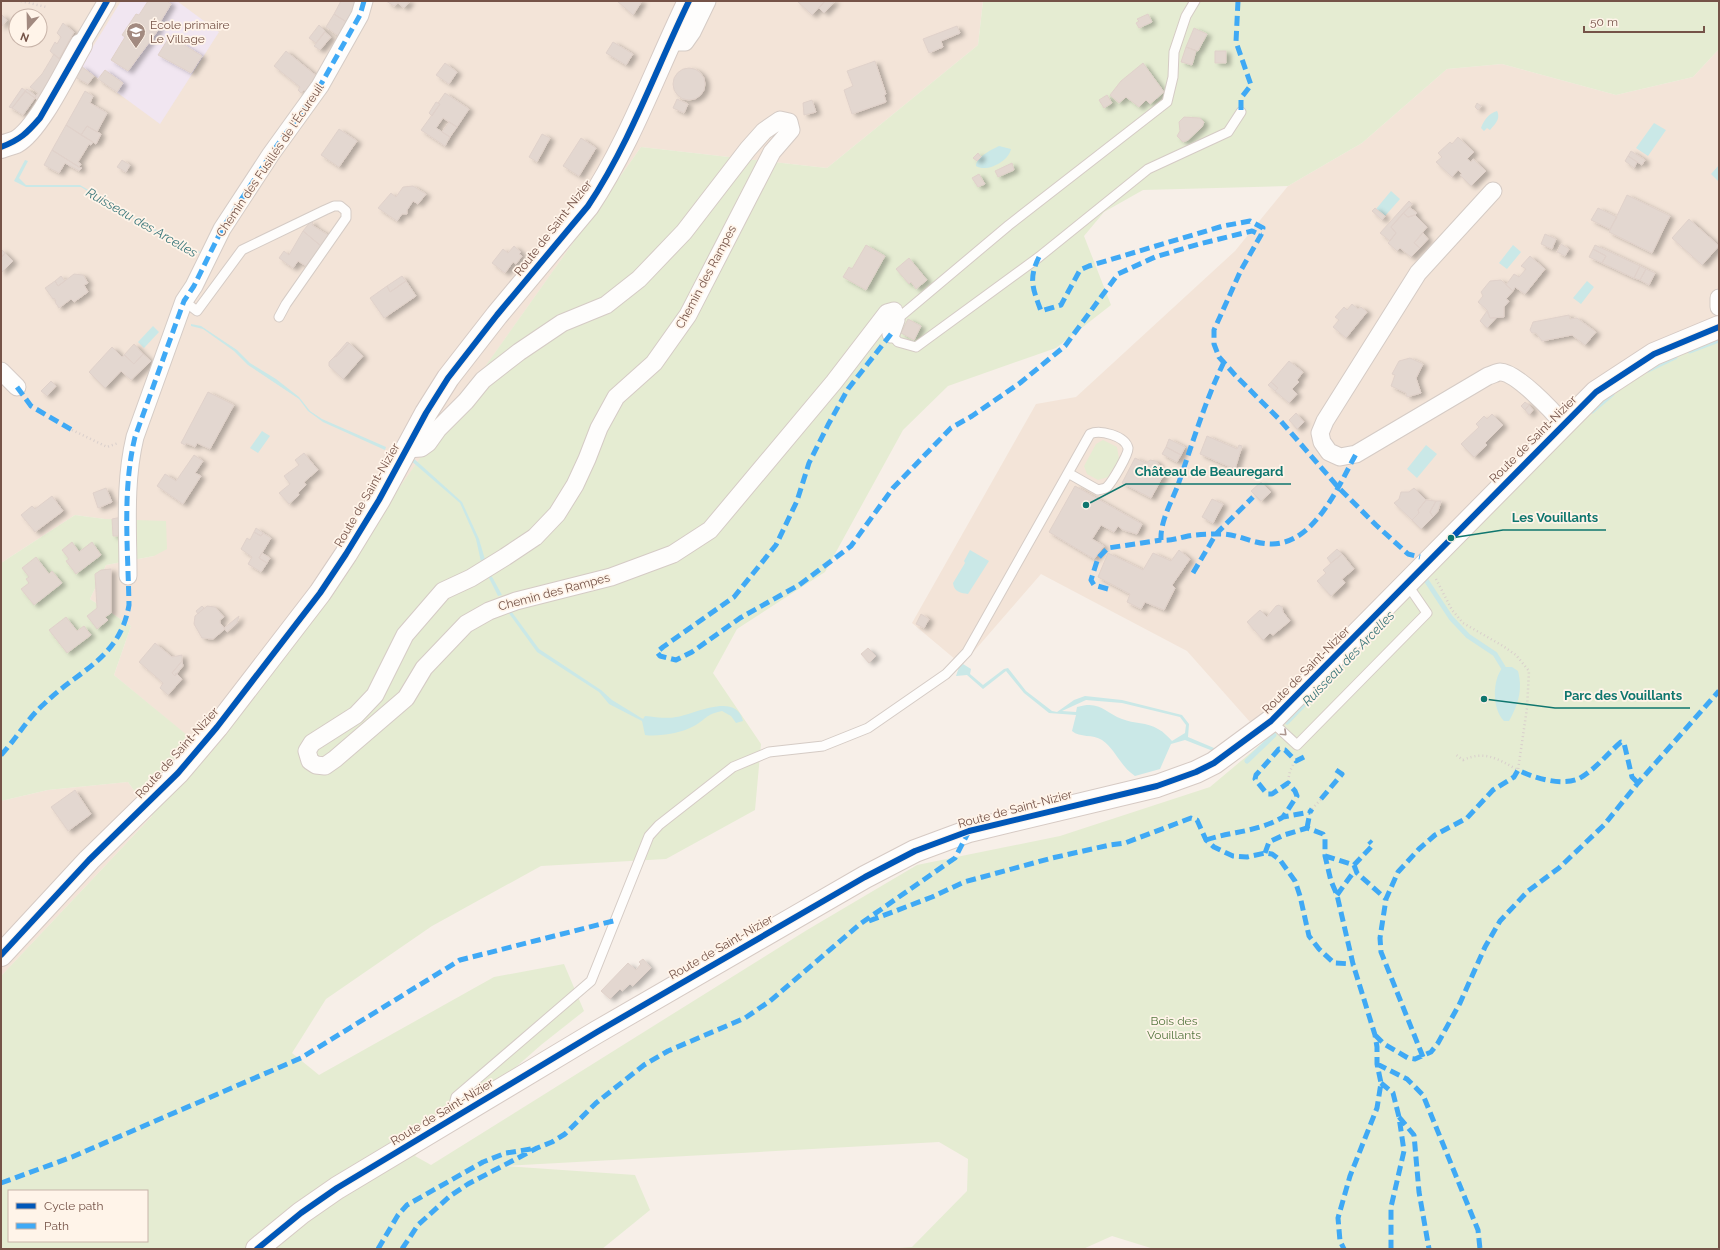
<svg xmlns="http://www.w3.org/2000/svg" width="1720" height="1250" viewBox="0 0 1720 1250" font-family="Raleway,sans-serif">
<style>
.residential{fill:#f3e4d8;fill-rule:evenodd}
.education{fill:#f1e6f1}
.green{fill:#e5ecd2;fill-rule:evenodd}
.water{fill:#cae8e7;fill-rule:evenodd}
.lines{fill:none;stroke-linecap:round;stroke-linejoin:round}
.stream{stroke:#cae8e7;stroke-width:5}
.building{fill:#e3d7d0;stroke:#e0d1ca;filter:url(#shadow)}
.service-casing{stroke:#d5cbc5;stroke-width:11}
.minor-casing{stroke:#d5cbc5;stroke-width:19}
.secondary-casing{stroke:#d6cac4;stroke-width:24}
.path{stroke:#d9cfcc;stroke-width:2.5;stroke-dasharray:1 3;stroke-linecap:butt}
.service{stroke:#fefdfc;stroke-width:9}
.minor{stroke:#fefdfc;stroke-width:17}
.secondary{stroke:#fefdfc;stroke-width:22}
.quiet{stroke:#3fa9f5;stroke-width:5;stroke-dasharray:10 5;stroke-linecap:butt}
.cycleway-casing{stroke:#fff4e9;stroke-width:8}
.cycleway{stroke:#0057b8;stroke-width:6}
.oneway{stroke:#ac9790}
.labels{text-anchor:middle;stroke-width:3.5;stroke-linejoin:round;paint-order:stroke}
.poi-label{font-size:12px;fill:#755348;stroke:#fff4e9;text-anchor:start}
.street-label{font-size:12px;fill:#755348;stroke:#fff4e9}
.park-label{font-size:12px;fill:#53753d;stroke:#fff4e9}
.water-label{font-size:13px;font-style:italic;fill:#3b777b;stroke:#fff4e9}
.leader{fill:none;stroke:#0f766e;stroke-width:1.5}
.callout-dot{fill:#0f766e;stroke:#fff4e9;stroke-width:1.5}
.callout-label{font-size:13px;text-anchor:middle;font-weight:bold;fill:#0f766e;stroke:#fff4e9;stroke-width:3.5;stroke-linejoin:round;paint-order:stroke}
</style>
<defs>
<filter id="shadow"><feDropShadow dx="4.5" dy="2.5" stdDeviation="2" flood-color="#0004"/></filter>
</defs>
<rect width="100%" height="100%" fill="#f7efe8"/>
<path class="residential" d="M1,1H983L978,45L827,168L641,147L210,755L114,675L131,626L90,599L106,565L154,556L105,519L75,515L1,563ZM16,16H40V40H16Z
M1719,49V339L1666,361L1433,568L1266,740L1187,651L1041,574L962,665L912,623L1036,404L1076,397L1235,251L1288,186L1362,143L1447,69L1502,64L1616,95L1693,77Z
M128,782L152,816L1,976V801L48,790Z"/>
<path class="education" d="M121,1H177L219,32L160,124L81,66Z"/>
<path class="green" d="M983,1H1719V49L1693,77L1616,95L1502,64L1447,69L1362,143L1288,186L1143,190L1104,212L1084,236L1111,305L1056,348L948,386L903,430L825,572L737,629L713,673L761,744L755,810L666,859L541,866L432,926L326,999L292,1053L319,1075L494,977L564,964L584,1011L541,1045L415,1156L431,1165L807,930L917,865L1060,836L1210,787L1266,740L1433,568L1580,424L1628,383L1666,361L1719,339V1249H1154L1112,1236L1083,1249H887L912,1247L967,1191L968,1159L939,1142L504,1166L635,1175L650,1210L602,1249H1V976L152,816L128,782L48,790L1,801V563L75,515L105,519L166,521L167,549L154,556L106,565L90,599L131,626L114,675L210,754L641,147L827,168L978,45ZM9,1191H147V1241H9Z
M1103,440L1117,447L1119,459L1108,477L1098,480L1087,474L1084,466L1096,444Z"/>
<path class="water" d="M1497,111C1501,119 1495,124 1490,130L1487,128L1484,131L1481,128C1484,120 1488,114 1497,111Z
M1654,123L1666,130L1648,156L1636,148Z
M999,146L1011,149C1009,161 987,173 976,166C976,157 991,150 999,146Z
M25,160L28,161L19,178L26,185H80L147,225L204,254H201L145,226L81,187H26L14,181Z
M1719,165V182L1711,174Z
M1391,191L1400,199L1385,216L1376,209Z
M1513,245L1521,252L1507,269L1499,263Z
M1587,281L1594,287L1581,304L1573,298Z
M191,324L201,326L237,350L250,363L276,379L299,397L310,411L322,419L386,447L385,450L323,422L308,411L299,399L248,365L234,351L203,329L191,326Z
M153,326L159,332L144,348L138,342Z
M262,431L270,436L258,453L250,448Z
M1426,445L1437,454L1417,478L1407,469Z
M411,456L462,502L479,539L486,563L482,566L476,539L460,503L409,459Z
M970,550L989,561L968,594C961,593 954,592 953,583L965,563L964,561Z
M490,573L502,595L498,596L487,574Z
M506,604L539,649L601,690L612,700L643,719L645,716C655,717 667,719 676,717C693,715 736,691 743,721L736,723L731,716L722,711C704,715 707,719 694,726C682,733 658,737 645,735L642,721L609,704L599,692L537,652L503,605Z
M963,664L971,669L970,674L983,685L1004,669L1008,668L1026,691L1052,711L1057,712L1074,700L1085,696L1122,700L1182,715L1189,724L1188,737L1214,748L1213,751L1185,740L1171,744L1160,769L1135,776C1120,766 1116,750 1102,740C1093,734 1080,738 1072,731L1076,715L1049,713L1024,693L1006,671L983,689L967,675L956,676L959,667ZM1086,700L1122,703L1180,717L1186,725L1185,733L1172,741C1168,737 1164,732 1158,729C1147,722 1134,724 1122,719C1104,712 1100,700 1077,707L1076,712L1062,711Z
M1503,667H1512L1518,671C1523,690 1518,705 1509,721H1504C1492,709 1492,680 1503,667Z"/>
<g class="lines">
<path class="stream" d="M1690,351L1719,340
M1648,370L1675,357
M1592,411L1612,394
M1426,580L1451,618L1468,636L1495,654L1503,667
M1287,722L1373,633
M1247,761L1274,735"/>
</g>
<path class="building" d="M148,1H167L171,4L157,27L159,29L128,71L111,60L125,37L122,35L136,14L139,15Z
M341,1H360L348,23L334,14Z
M386,1H410L404,8L398,3L394,6Z
M617,1H642L633,15Z
M797,1H825L812,15Z
M825,1H835L824,13L819,8Z
M1,14L7,20L1,27Z
M334,14L348,23L340,37L326,27Z
M1148,14L1152,22L1139,28L1136,23L1139,21L1137,19Z
M63,23L74,32L59,59L50,51L55,42L57,44L61,37L57,33Z
M319,25L325,31L316,43L309,38Z
M957,26L960,33L941,41L943,47L929,53L923,39Z
M1194,28L1207,34L1198,51L1186,47Z
M325,32L331,37L320,50L314,46Z
M170,36L202,56L191,73L158,55Z
M613,42L633,54L626,65L606,53Z
M1186,47L1196,51L1192,65L1181,62Z
M286,51L319,78L308,93L304,90L301,93L298,90L300,87L274,66Z
M1215,51H1226V63H1215Z
M54,54L63,62L39,101L35,98L38,93L30,87L42,74Z
M875,61L886,94L884,95L886,102L852,114L844,90L853,86L847,71Z
M445,63L457,72L449,84L436,75Z
M1143,63L1164,92L1150,104L1146,100L1139,107L1126,97L1119,103L1110,95L1121,81Z
M81,66L94,76L88,84L75,77Z
M673 84a16 16 0 1 1 32 0a16 16 0 1 1-32 0Z
M105,70L123,83L117,92L98,79Z
M22,88L26,91L12,108L9,107Z
M27,89L36,96L35,98L25,91Z
M25,91L35,98L23,115L12,108Z
M85,91L93,96L90,103L107,113L97,132L87,126L81,135L66,125Z
M445,93L469,109L457,127L443,118L436,128L450,137L445,146L421,130L440,104L438,103Z
M1107,95L1112,103L1104,108L1099,100Z
M677,99L688,104L684,113L673,108Z
M812,100L816,112L804,115L803,103Z
M436,102L440,104L432,116L429,113Z
M1477,103L1481,106L1478,110L1475,107Z
M1184,117L1200,118L1204,122L1202,127L1188,140L1183,142L1177,136L1180,131L1179,122Z
M449,122L457,127L450,137L442,132Z
M66,125L93,142L91,145L89,144L78,162L81,164L79,167L52,150Z
M87,126L101,134L96,144L81,135Z
M339,129L357,141L339,167L321,155Z
M542,134L550,138L537,162L529,157Z
M1458,137L1474,152L1467,159L1471,162L1473,159L1486,171L1471,186L1460,175L1462,174L1458,170L1452,177L1436,162L1442,157L1438,153L1450,142L1452,144Z
M581,138L596,148L579,176L563,166Z
M52,150L79,167L82,168L79,171L65,163L59,173L44,165Z
M1631,151L1645,160L1642,165L1628,156Z
M978,153L981,157L977,161L973,158Z
M1628,156L1637,162L1634,168L1625,161Z
M122,160L130,165L126,172L117,167Z
M1012,163L1014,170L998,177L995,171Z
M979,174L985,184L978,187L972,178Z
M413,186L426,194L418,204L413,201L407,210V214H402L397,221L378,208L391,193L396,197L403,187Z
M1627,195L1670,216L1652,253L1609,232Z
M1409,201L1412,204L1391,227L1396,233L1390,241L1380,233Z
M1409,207L1417,213L1415,215L1408,217L1403,213Z
M1375,208L1385,216L1382,220L1372,211Z
M1598,208L1617,217L1610,229L1591,220Z
M1403,213L1408,217L1415,215L1427,227L1414,243L1420,248L1411,257L1400,248L1397,251L1388,243L1396,233L1391,227Z
M1689,219L1719,246L1702,265L1672,238Z
M311,221L313,223L312,225L328,235L321,246L303,231Z
M303,231L321,246L306,266L298,261L293,268L279,258L284,251L289,255Z
M1423,233L1428,239L1420,248L1414,243Z
M1545,234L1556,239L1552,249L1541,244Z
M1561,244L1569,249L1565,256L1557,252Z
M866,245L885,256L866,290L843,277L849,267L852,269Z
M1595,245L1640,266L1634,278L1602,263L1606,256L1593,249Z
M514,246L521,252L519,254L522,256L516,264L513,262L505,273L492,263L503,249L508,253Z
M1,249L5,253L1,258Z
M1593,249L1606,256L1602,263L1589,257Z
M5,253L13,261L1,273V258Z
M1530,256L1545,269L1525,294L1515,287L1513,291L1506,285L1514,274L1519,277L1526,269L1521,266Z
M909,258L927,280L916,289L911,282L909,284L896,269Z
M1640,266L1646,269L1640,280L1634,278Z
M1646,269L1655,273L1649,285L1640,280Z
M74,274L83,275L88,283L84,285L88,292L74,302L71,299L59,308L55,302L56,301L54,298L53,299L45,288L55,281L58,286Z
M61,276L65,281L58,286L55,281Z
M402,276L406,281L390,292L387,286Z
M1501,280L1513,291L1506,299L1509,301L1504,307V317L1490,318L1487,310L1478,302L1483,296L1481,292L1490,281Z
M406,281L416,296L384,318L370,298L387,286L390,292Z
M1352,304L1358,309L1361,307L1367,312L1346,338L1333,327L1339,320L1335,317L1344,307L1347,310Z
M1487,311L1490,318H1496L1487,328L1480,321Z
M1569,315L1570,319L1577,318L1596,332L1585,345L1572,335L1542,341L1536,333H1532L1530,330L1533,322Z
M908,319L921,326L914,340L901,333Z
M347,342L349,343L337,356L334,357Z
M349,343L363,356L343,379L329,366V362L334,357L337,356Z
M134,344L143,354L134,364L124,355Z
M112,347L122,357L125,355L134,364L143,354L151,361L131,380L121,371L105,388L89,372Z
M1410,358L1423,364L1416,378L1421,393L1407,397L1406,393L1391,386L1395,375L1392,374L1399,361Z
M1289,361L1303,372L1297,380L1299,382L1292,389L1297,394L1289,403L1275,391L1278,388L1271,382Z
M51,381L56,386L47,396L41,391Z
M1271,382L1278,388L1275,391L1268,385Z
M208,392L234,405L210,449L197,443L195,447L186,443L185,445L181,443Z
M1525,402L1529,405L1525,410L1521,406Z
M1529,405L1533,410L1529,415L1525,410Z
M1296,413L1304,422L1297,429L1289,420Z
M1492,414L1503,425L1485,443L1487,445L1474,457L1461,444L1479,427L1476,424L1484,416L1487,419Z
M1207,436L1237,449L1239,445L1242,446L1235,469L1200,454Z
M1169,439L1185,447L1181,455L1166,447Z
M1166,447L1181,455L1177,462L1162,454Z
M304,453L318,470L304,482L306,485L298,493L299,495L289,504L279,493L290,484L284,476L299,465L295,460Z
M194,455L203,461L195,473L201,476L183,504L157,486L165,474L176,481Z
M1135,458L1146,463L1150,460L1156,461L1159,465L1158,471L1164,474L1151,498L1122,483Z
M1261,482L1271,492L1261,501L1251,491Z
M1075,486L1142,524L1137,534L1123,530L1118,526L1114,532L1101,525L1092,539L1104,546L1094,559L1049,532Z
M106,488L112,502L98,508L93,493Z
M1414,488L1426,500L1418,510L1419,513L1412,520L1394,503L1399,499L1401,492H1409Z
M52,496L63,511L35,532L21,515L32,506L35,509Z
M1212,499L1223,504L1213,523L1202,517Z
M1426,500L1436,501L1430,512L1433,517L1421,529L1412,520L1419,513L1418,510Z
M1436,501H1441L1438,511L1433,517L1430,512Z
M122,517L123,536H113L112,519Z
M256,528L263,533L261,536L254,532Z
M254,532L261,536L263,533L271,538L259,558L267,563L261,572L248,564L252,557L241,549L247,538L250,540Z
M72,542L79,552L92,542L101,555L76,574L66,561L69,559L62,550Z
M1337,549L1342,554L1331,563L1327,558Z
M1179,550L1190,559L1172,585L1175,588L1164,610L1145,602L1141,609L1127,602L1130,594L1098,577L1108,553L1143,570L1153,553L1171,561Z
M262,553L270,558L267,563L259,558Z
M1342,554L1354,569L1342,579L1345,583L1331,596L1317,581L1326,573L1323,570Z
M36,557L49,574L52,571L62,583L34,605L21,589L29,583L26,579L29,577L22,568Z
M111,569V613L105,617L108,620L97,629L87,616L97,608L95,574L101,570Z
M1279,605L1282,607L1283,612L1290,621L1273,635L1270,633L1263,640L1247,622L1260,610L1267,617L1276,606Z
M202,606L204,608L198,614L196,611Z
M207,606L215,607L224,617L220,620V623L225,629L213,639L202,638L194,624L195,616Z
M921,614L929,619L924,628L916,624Z
M239,616L237,623L227,632L224,628Z
M66,617L77,631L84,626L91,635L67,653L49,630Z
M155,643L172,657L182,655V661L172,673L175,676L176,673L182,679L168,695L160,688L163,683L139,662Z
M868,648L876,656L869,663L861,654Z
M182,661L183,666L175,676L172,673Z
M75,790L91,814L68,831L51,807Z
M643,959L651,968L633,986L630,984L622,991L620,989L610,999L601,991L628,963L636,970L641,964L639,962Z"/>
<g class="lines">
<g class="service-casing">
<path id="service" d="M184,301L197,311L242,250L325,210L334,206H340L346,211V218L286,304L279,317
M896,320L1009,225L1167,102L1173,77L1174,52L1186,16L1195,1
M891,334L898,342L916,347L1039,257L1148,169L1228,132L1241,112
M1271,721L1297,745L1427,613L1407,584
M451,1116L456,1097L591,981L649,836L659,825L733,767L769,752L823,746L868,728L946,674L967,652L1068,473L1098,490C1101,489 1105,489 1107,487C1112,482 1129,454 1128,448C1125,436 1100,429 1090,434L1068,473"/>
</g>
<g class="minor-casing">
<path id="minor" d="M671,39L679,42H685L692,32L707,1
M81,45L107,1
M1493,191L1418,273L1325,421L1320,433L1322,442L1329,452L1340,457L1356,454L1488,376C1492,375 1497,372 1500,372C1516,372 1553,411 1563,424
M1719,298V307
M1,371L17,387
M406,449L421,448L428,443L438,429L466,401L483,380L519,352L562,323L606,305L639,279L684,232L748,149L764,131L780,120L789,122L791,130L772,152L688,315L654,363L616,397L599,428L587,459L575,485L557,514L535,537L505,557L471,578L443,591L405,635L375,695L356,715L312,743L307,751L310,761L316,765L325,766L335,759L406,698L424,668L466,624L489,611L516,601L611,577L673,554L710,530L834,382L887,313L894,311L896,320L891,334
M128,576C128,529 124,483 135,437L184,301L194,286L222,229L271,154L320,86L360,15L364,1"/>
</g>
<g class="secondary-casing">
<path id="secondary" d="M1,147C6,145 11,144 16,142C39,129 67,69 81,45
M1,955L89,860L178,773L217,727L320,593L346,554L379,500L426,413L448,378L497,315L588,206C630,143 656,69 689,1
M257,1249L301,1213L337,1188L597,1032L865,877L915,851L969,831L1157,786L1196,772L1214,763L1271,721L1596,392L1654,354L1719,327"/>
</g>
<path class="path" d="M21,1L46,7
M72,430L107,447L118,443
M1436,579L1452,610L1463,623L1503,646L1516,655L1529,671L1527,708L1518,770C1498,759 1485,750 1463,760L1455,754
M1288,781L1290,771L1293,765
M1312,809L1321,799"/>
<use href="#service" class="service"/>
<use href="#minor" class="minor"/>
<use href="#secondary" class="secondary"/>
<path class="quiet" d="M1238,1L1236,42L1251,85L1241,98V112
M1039,257C1028,279 1033,289 1041,311L1061,305L1080,270L1089,266L1223,226L1250,221L1263,228L1261,235L1241,270L1214,330V344L1219,357L1235,375L1279,419L1338,487L1376,525L1408,554L1420,557
M891,334L848,389L828,425L809,463L797,501L776,545L734,597L663,647L657,652L660,656L676,660L692,652L740,618L799,585L851,546L893,488L951,428L972,416L1020,383L1065,346L1118,274L1155,257L1199,244L1252,231L1261,235
M1224,362C1205,401 1193,442 1179,482C1173,500 1160,520 1161,540C1171,541 1178,538 1188,536C1200,534 1212,534 1224,534C1240,535 1253,544 1272,544C1315,543 1338,487 1356,454
M17,387L31,406L72,430
M1193,573L1216,534L1253,497
M1108,589L1094,585L1091,580L1098,558L1108,548L1161,540
M1,755C16,739 27,719 44,704C77,671 120,659 129,605C128,549 122,491 135,437L184,301L194,286L222,229L271,154L320,86L360,15L364,1
M1304,757L1296,761L1285,750L1279,749L1256,775L1255,779L1267,794H1272L1288,783L1295,791L1297,796L1283,817L1310,812
M1321,799L1342,774L1336,770
M1307,828L1310,812L1312,809
M1206,840C1233,831 1258,832 1283,817
M1265,853L1269,842L1284,835L1307,828L1323,834L1325,839V856L1331,881L1337,895L1353,964L1375,1035L1377,1047V1064L1381,1083L1377,1108L1350,1176L1338,1218L1340,1241L1344,1249
M1325,856L1354,865L1373,845L1369,841
M1354,865L1357,873L1386,899
M1337,895L1355,870
M869,921L932,897L964,882L1052,858L1110,845L1125,843L1191,818L1197,820L1206,840L1214,847L1233,856L1247,857L1265,853L1272,854L1280,860L1295,881L1300,896L1309,936L1319,949L1334,963L1353,964
M1375,1035L1384,1044L1408,1058L1415,1059L1431,1052L1438,1043L1460,1003L1485,947L1500,921L1528,891L1559,868L1604,825L1638,783L1719,691
M1423,1057L1381,952L1380,938L1386,899L1398,872L1419,849L1435,835L1467,818L1493,790L1514,777L1518,770C1534,778 1561,786 1578,779C1593,772 1609,752 1621,742L1624,743L1632,777L1638,783
M1377,1064L1407,1079L1423,1095L1478,1230L1480,1249
M1381,1083L1393,1093L1399,1117L1404,1151L1391,1207V1249
M1399,1117L1414,1135L1419,1192L1429,1249
M1,1183L72,1157L301,1058L460,960L617,920
M378,1249L398,1215L407,1205L483,1162L506,1153L531,1149
M402,1249L418,1225L450,1196L468,1184L537,1148L552,1142L565,1134L596,1103L644,1065L668,1051L745,1018L770,1001L860,924L955,858L969,831"/>
<g class="cycleway-casing">
<path id="cycleway" d="M1,147C20,140 27,133 40,118L107,1
M1,955L89,860L178,773L217,727L320,593L346,554L379,500L426,413L448,378L497,315L588,206C630,143 656,69 689,1
M257,1249L301,1213L337,1188L597,1032L865,877L915,851L969,831L1157,786L1196,772L1214,763L1271,721L1596,392L1654,354L1719,327"/>
</g>
<use href="#cycleway" class="cycleway"/>
</g>
<defs><path id="oneway-chevron" d="M-2-3.5L2.5 0L-2 3.5" fill="none" stroke-width="1.6" stroke-linecap="round" stroke-linejoin="round"/></defs>
<use class="oneway" href="#oneway-chevron" transform="translate(1284 733) rotate(43)"/>
<defs>
<g id="school-pin" transform="scale(1)"><path d="M0 17L-7.5 6A9.5 9.5 0 1 1 7.5 6Z" fill="#a28a80" stroke="#fff4e9"/><path d="M0-5L7-2L0 1L-7-2ZM-4 1L0 2.5L4 1V4Q0 6-4 4Z" fill="#fff"/></g>
</defs>
<g fill-rule="evenodd">
<use href="#school-pin" x="136" y="32"/>
</g>
<g class="labels">
<g class="poi-label">
<text x="150" y="29">École primaire<tspan x="150" dy="14">Le Village</tspan></text>
</g>
<g class="street-label">
<text transform="translate(270 160) rotate(-56)" y="4">Chemin des Fusillés de l'Écureuil</text>
<text transform="translate(553 228) rotate(-52)" y="4">Route de Saint-Nizier</text>
<text transform="translate(706 277) rotate(-62)" y="4">Chemin des Rampes</text>
<text transform="translate(1533 439) rotate(-45)" y="4">Route de Saint-Nizier</text>
<text transform="translate(367 495) rotate(-60)" y="4">Route de Saint-Nizier</text>
<text transform="translate(554 592) rotate(-15)" y="4">Chemin des Rampes</text>
<text transform="translate(1306 670) rotate(-45)" y="4">Route de Saint-Nizier</text>
<text transform="translate(177 753) rotate(-48)" y="4">Route de Saint-Nizier</text>
<text transform="translate(1015 809) rotate(-15)" y="4">Route de Saint-Nizier</text>
<text transform="translate(721 947) rotate(-30)" y="4">Route de Saint-Nizier</text>
<text transform="translate(442 1112) rotate(-31)" y="4">Route de Saint-Nizier</text>
</g>
<g class="park-label">
<text x="1174" y="1025">Bois des<tspan x="1174" dy="14">Vouillants</tspan></text>
</g>
<g class="water-label">
<text transform="translate(142 222) rotate(30)" y="5">Ruisseau des Arcelles</text>
<text transform="translate(1348 658) rotate(-46)" y="5">Ruisseau des Arcelles</text>
</g>
</g>
<path class="leader" d="M1086 505L1126 484H1291M1451 538L1503 530H1606M1484 699L1555 708H1690"/>
<g class="callout-dot">
<circle cx="1086" cy="505" r="4"/>
<circle cx="1451" cy="538" r="4"/>
<circle cx="1484" cy="699" r="4"/>
</g>
<g class="callout-label">
<text x="1209" y="476">Château de Beauregard</text>
<text x="1555" y="522">Les Vouillants</text>
<text x="1623" y="700">Parc des Vouillants</text>
</g>
<rect width="1720" height="1250" fill="none" stroke="#755348" stroke-width="4"/>
<rect x="8" y="1190" width="140" height="52" fill="#fff4e9" stroke="#c8b4a9"/>
<rect x="16" y="1203" width="20" height="6" fill="#0057b8" stroke="#c8b4a9"/>
<text x="44" y="1210" font-size="12" fill="#755348">Cycle path</text>
<rect x="16" y="1223" width="20" height="6" fill="#3fa9f5" stroke="#c8b4a9"/>
<text x="44" y="1230" font-size="12" fill="#755348">Path</text>
<g transform="translate(28 28) rotate(200)"><circle r="19" fill="#fff4e9" stroke="#c8b4a9"/>
<path d="M0-3L7 15L0 10L-7 15Z" fill="#a28a80"/>
<text y="-6" font-size="11" font-weight="bold" text-anchor="middle" fill="#755348">N</text>
</g>
<path d="M1584 26v6h120v-6" fill="none" stroke="#755348" stroke-width="2"/>
<text x="1590" y="26" font-size="12" fill="#755348" stroke="#fff4e9" stroke-width="3" paint-order="stroke">50 m</text>
</svg>
